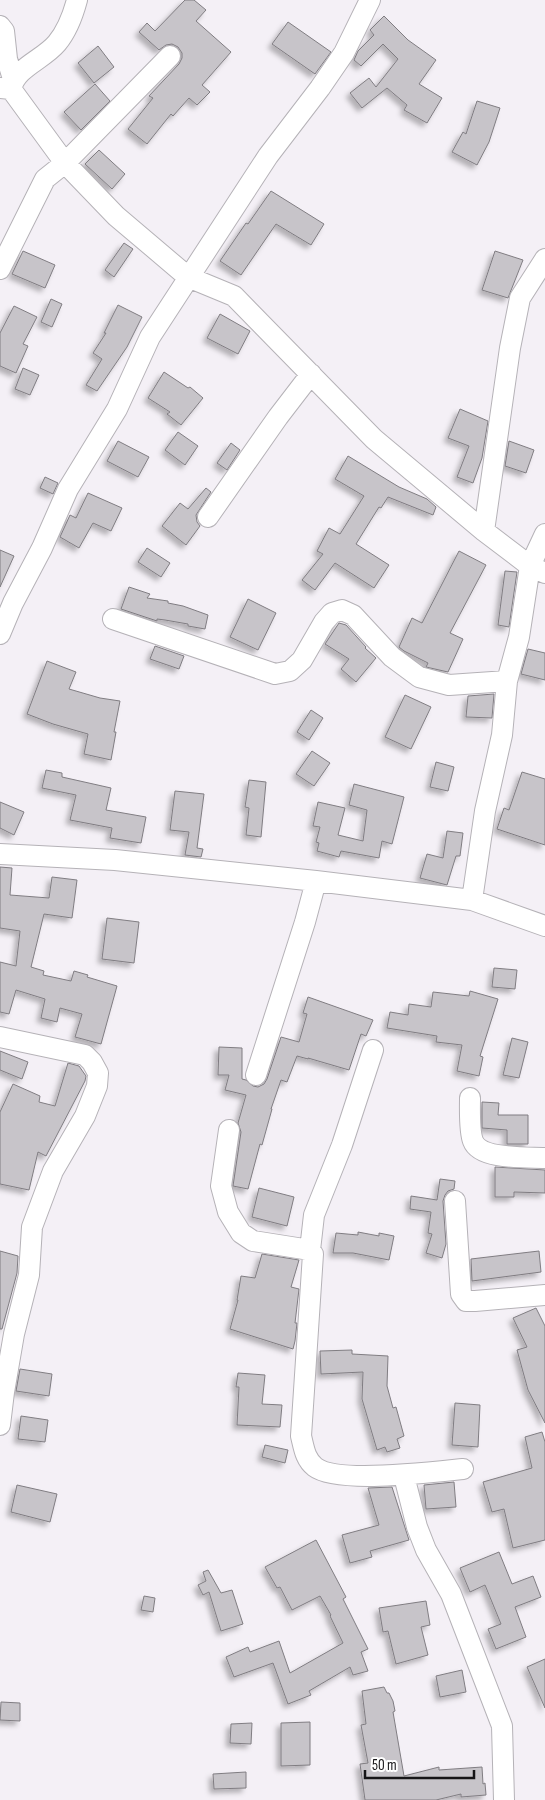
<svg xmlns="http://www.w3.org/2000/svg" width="545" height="1800" viewBox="0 0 545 1800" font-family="'Sofia Sans Condensed',sans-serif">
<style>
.building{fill:#c7c4c9;stroke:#807d82;filter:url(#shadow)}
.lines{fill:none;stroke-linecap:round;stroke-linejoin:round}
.minor-casing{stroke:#b5b2b7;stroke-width:22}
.minor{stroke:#fff;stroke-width:20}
</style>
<defs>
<filter id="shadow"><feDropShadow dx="-4" dy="4" stdDeviation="2.5" flood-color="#0004"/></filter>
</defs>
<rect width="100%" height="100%" fill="#f4f0f6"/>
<path class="building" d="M185,0H194L206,10L196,21L231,52L202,85L210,92L197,105L189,98L173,116L171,114L147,144L128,129L153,98L149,96L179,64L182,58V53L178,47L172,44L166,45L159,50L139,32L147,23L155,31Z
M384,16L408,40L436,60L419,84L442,98L427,123L404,110L407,105L387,88L362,108L350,93L369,78L376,87L398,59L383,44L361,66L354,60L358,51L374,35L370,30Z
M288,22L331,52L315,74L272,44Z
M98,46L114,67L94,83L78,63Z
M95,84L110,101L81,130L64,112Z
M477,101L500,108L489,142L477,165L452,152L463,132L466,134Z
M99,150L125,174L112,189L85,164Z
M271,191L324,224L311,245L276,224L241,275L220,261L246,223L248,224Z
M124,243L133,249L114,277L105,270Z
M23,251L55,265L45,288L12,274Z
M495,251L523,260L508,298L482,290Z
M51,299L62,304L52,327L41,322Z
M118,305L142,317L127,347L97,391L86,385L102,359L93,353L106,333H104Z
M14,306L37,317L23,344L28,346L16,373L0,366V333Z
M220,314L250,331L238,354L207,338Z
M23,368L39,375L30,395L15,389Z
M164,372L188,388L190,387L203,398L181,425L167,414L170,412L148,398Z
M460,409L488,421L482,458L473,483L457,477L469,446L448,438Z
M178,432L198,446L185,465L165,450Z
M118,441L149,457L138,477L107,461Z
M509,441L534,450L526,473L505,466Z
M231,443L240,450L227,470L217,463Z
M348,456L399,487L427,499L436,507L433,515L388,497L381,508L379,507L356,544L389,565L374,588L335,563L315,590L302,580L323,554L317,551L329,528L340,534L364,496L335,479Z
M45,477L58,483L53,494L40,488Z
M206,488L211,492L196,515L197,522L200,526L186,545L162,526L180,503L188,509Z
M88,493L122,508L111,531L93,523L79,548L60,537L70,515L76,518Z
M147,548L170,563L161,577L138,562Z
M0,550L14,556L0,587Z
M459,551L486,565L450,633L463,639L448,672L426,667L428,663L404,651L399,647L412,618L422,623Z
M505,571L517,572L509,627L498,625Z
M129,587L150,594L147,598L168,601V603L183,606L208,615L205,629L188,626V624L165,620L157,619V621L121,609Z
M248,599L276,613L258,650L230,637Z
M339,623L346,625L366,647L365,648L376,658L356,682L341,669L349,659L325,644Z
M155,646L184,656L179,669L150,659Z
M528,649L545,653V680L521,674Z
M47,661L76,672L69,689L100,698L120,701L114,732H116L111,760L84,754L88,734L53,724L27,714Z
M494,694L492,718L466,717L468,696Z
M405,695L431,707L411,749L385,737Z
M311,710L323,718L309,740L297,732Z
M312,751L330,763L314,786L296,774Z
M436,762L454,767L448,791L430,787Z
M46,770L62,773V777L111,788L106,810L146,817L141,843L110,838L112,828L70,820L76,795L42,788Z
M522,772L545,779V845L497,829L504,808L509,810Z
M249,780L266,782L261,837L246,835L249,808L245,807Z
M354,784L404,797L392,844L382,841L379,858L341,851L339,857L317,851L319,843L316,842L320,827L313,826L318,802L345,808L338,835L363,841L367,810L349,805Z
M175,791L204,794L197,848L203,849L201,857L185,855L189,832L170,830Z
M0,802L24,812L14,835L0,828Z
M447,831L463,833L460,856H456L447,885L420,878L427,854L443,858Z
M0,867L12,868L10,895L49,898L52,877L77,880L72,918L44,914L31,967L44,971L43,975L71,981L74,971L88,975L87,977L117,986L101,1044L75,1037L82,1014L60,1008L57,1022L41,1018L45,999L16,990L9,1014L0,1012V962L16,966L20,931L0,928Z
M107,918L139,922L134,963L102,959Z
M494,968L517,970L515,989L492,987Z
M470,991L498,999L480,1056L483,1057L479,1076L457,1071L462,1045L436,1042L437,1036L387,1028L390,1012L408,1015L409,1004L431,1007L433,992L469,996Z
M308,997L373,1020L366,1036L361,1034L349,1070L308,1058V1059L297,1056L287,1082L281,1080L271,1109H272L262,1145L260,1144L248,1189L233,1186L241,1132L238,1123L246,1095L225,1090L229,1075H218L219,1047L242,1048V1079L246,1080L253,1086L258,1087L264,1084L267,1079L281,1037L299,1042L307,1014L303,1013Z
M512,1038L528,1042L519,1078L503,1075Z
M0,1051L28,1062L22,1079L0,1070Z
M68,1063L79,1066L86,1076L85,1081L46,1156L38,1152L29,1190L0,1184V1112L13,1084L40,1096L39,1102L55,1106Z
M482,1102L499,1103L498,1115H528V1144H507V1130L482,1128Z
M495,1167L545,1170V1193L514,1192V1197H495Z
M440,1179L455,1181L454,1189L448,1191L445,1195L443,1201L446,1244L442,1258L426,1253L432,1234L428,1233L431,1212L410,1209L411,1196L437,1200Z
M259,1188L294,1197L287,1226L252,1217Z
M358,1232L379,1236V1233L394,1236L389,1260L353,1253H333L336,1233L358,1235Z
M0,1251L18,1256L17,1273L2,1329H0Z
M539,1251L541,1272L472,1281L471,1259Z
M262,1254L299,1260L291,1287L299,1289L295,1323H297L295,1341L293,1349L230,1329L238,1300H237L241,1276L255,1278Z
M536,1308L545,1326V1423L528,1390L517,1350L527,1347L513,1318Z
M352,1350V1354L388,1356L387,1386L393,1408L396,1407L404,1436L397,1439L400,1448L387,1452L385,1447L377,1450L362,1399L363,1372L321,1374L320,1351Z
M20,1369L52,1374L49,1396L16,1391Z
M238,1373L265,1375L262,1404L282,1405L280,1427L237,1425L239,1387H236Z
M455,1403L480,1405L478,1447L452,1445Z
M21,1416L48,1420L45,1442L18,1439Z
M542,1432L545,1442V1540L513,1548L504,1509L492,1512L483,1482L532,1468L525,1437Z
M265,1445L288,1450L285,1463L262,1457Z
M454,1482L456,1507L426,1509L424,1485Z
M17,1485L57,1494L50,1522L11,1512Z
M392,1487L409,1540L370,1551L372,1557L350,1563L342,1535L379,1525L368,1488Z
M316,1540L346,1597L343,1599L368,1649L361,1652L368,1671L353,1675L350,1667L309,1691L311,1695L288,1704L273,1663L234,1677L226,1657L248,1647L250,1652L279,1641L290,1673L343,1643L330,1616L331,1615L320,1596L292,1610L280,1587L277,1588L265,1567Z
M499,1552L512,1584L533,1576L541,1597L515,1607L526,1637L496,1649L488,1629L501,1624L485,1585L470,1592L460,1568Z
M208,1570L221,1593L232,1590L243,1624L221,1631L209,1592L203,1595L198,1585L206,1581L203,1572Z
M144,1596L155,1598L153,1612L141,1610Z
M426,1601L430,1625L421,1627L428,1655L396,1664L388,1631L383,1632L379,1608Z
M545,1659V1708L527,1667Z
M462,1670L466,1692L440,1697L436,1676Z
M384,1687L387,1693H389L393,1701L395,1711L393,1712L404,1776L439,1767V1770L482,1767L483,1784L485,1783L486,1795L461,1797V1794L436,1800H365L360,1764L368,1763L361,1725L366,1724L362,1691Z
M1,1702L20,1703V1721L0,1720Z
M310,1722V1765L281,1766V1723Z
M252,1723L251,1744L230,1743L231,1724Z
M246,1772V1788L214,1789L213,1774Z"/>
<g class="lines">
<g class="minor-casing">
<path id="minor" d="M0,26L4,31L7,59L13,79
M0,88L11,89L65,163L116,216L188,277L234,296L374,439L484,531L530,566L545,573
M11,89C16,67 43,60 57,43C67,31 73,15 77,0
M0,269L45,179L65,163L170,56
M208,517L278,417L311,374
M484,531L510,348L520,298L545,259
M113,619L275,674L290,671L302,660L324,622L332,613L342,610L353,615L392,657L419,677L449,685L507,681
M0,634L13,603L42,548L68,489L117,409L150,337L268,156L320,88L344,53L370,0
M0,854L115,860L316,881L472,900L545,926
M472,900L485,811L502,735L507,681L519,637L530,566L545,534
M0,1037L85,1055L92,1062L98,1073L97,1086L85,1116L53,1171L32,1227L29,1275L14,1334L4,1392L0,1425
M256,1075L305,922L316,881
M470,1098C470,1109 469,1131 473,1141C480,1160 527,1157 545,1158
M229,1130L221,1186L228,1212L241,1233L253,1241L310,1250L313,1254L301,1436C304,1448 305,1459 315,1467C337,1484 434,1472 463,1469
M455,1201L461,1294L466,1301H475L545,1295
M310,1250L314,1215L342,1145L373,1050
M404,1476L417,1527L426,1550L451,1594L502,1726L504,1800"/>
</g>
<use href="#minor" class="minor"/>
</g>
<path d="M365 1770v8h109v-8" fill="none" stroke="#161517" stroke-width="2.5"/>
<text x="372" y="1770" font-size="15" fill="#161517" stroke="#ffffff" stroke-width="4" paint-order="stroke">50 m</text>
</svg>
